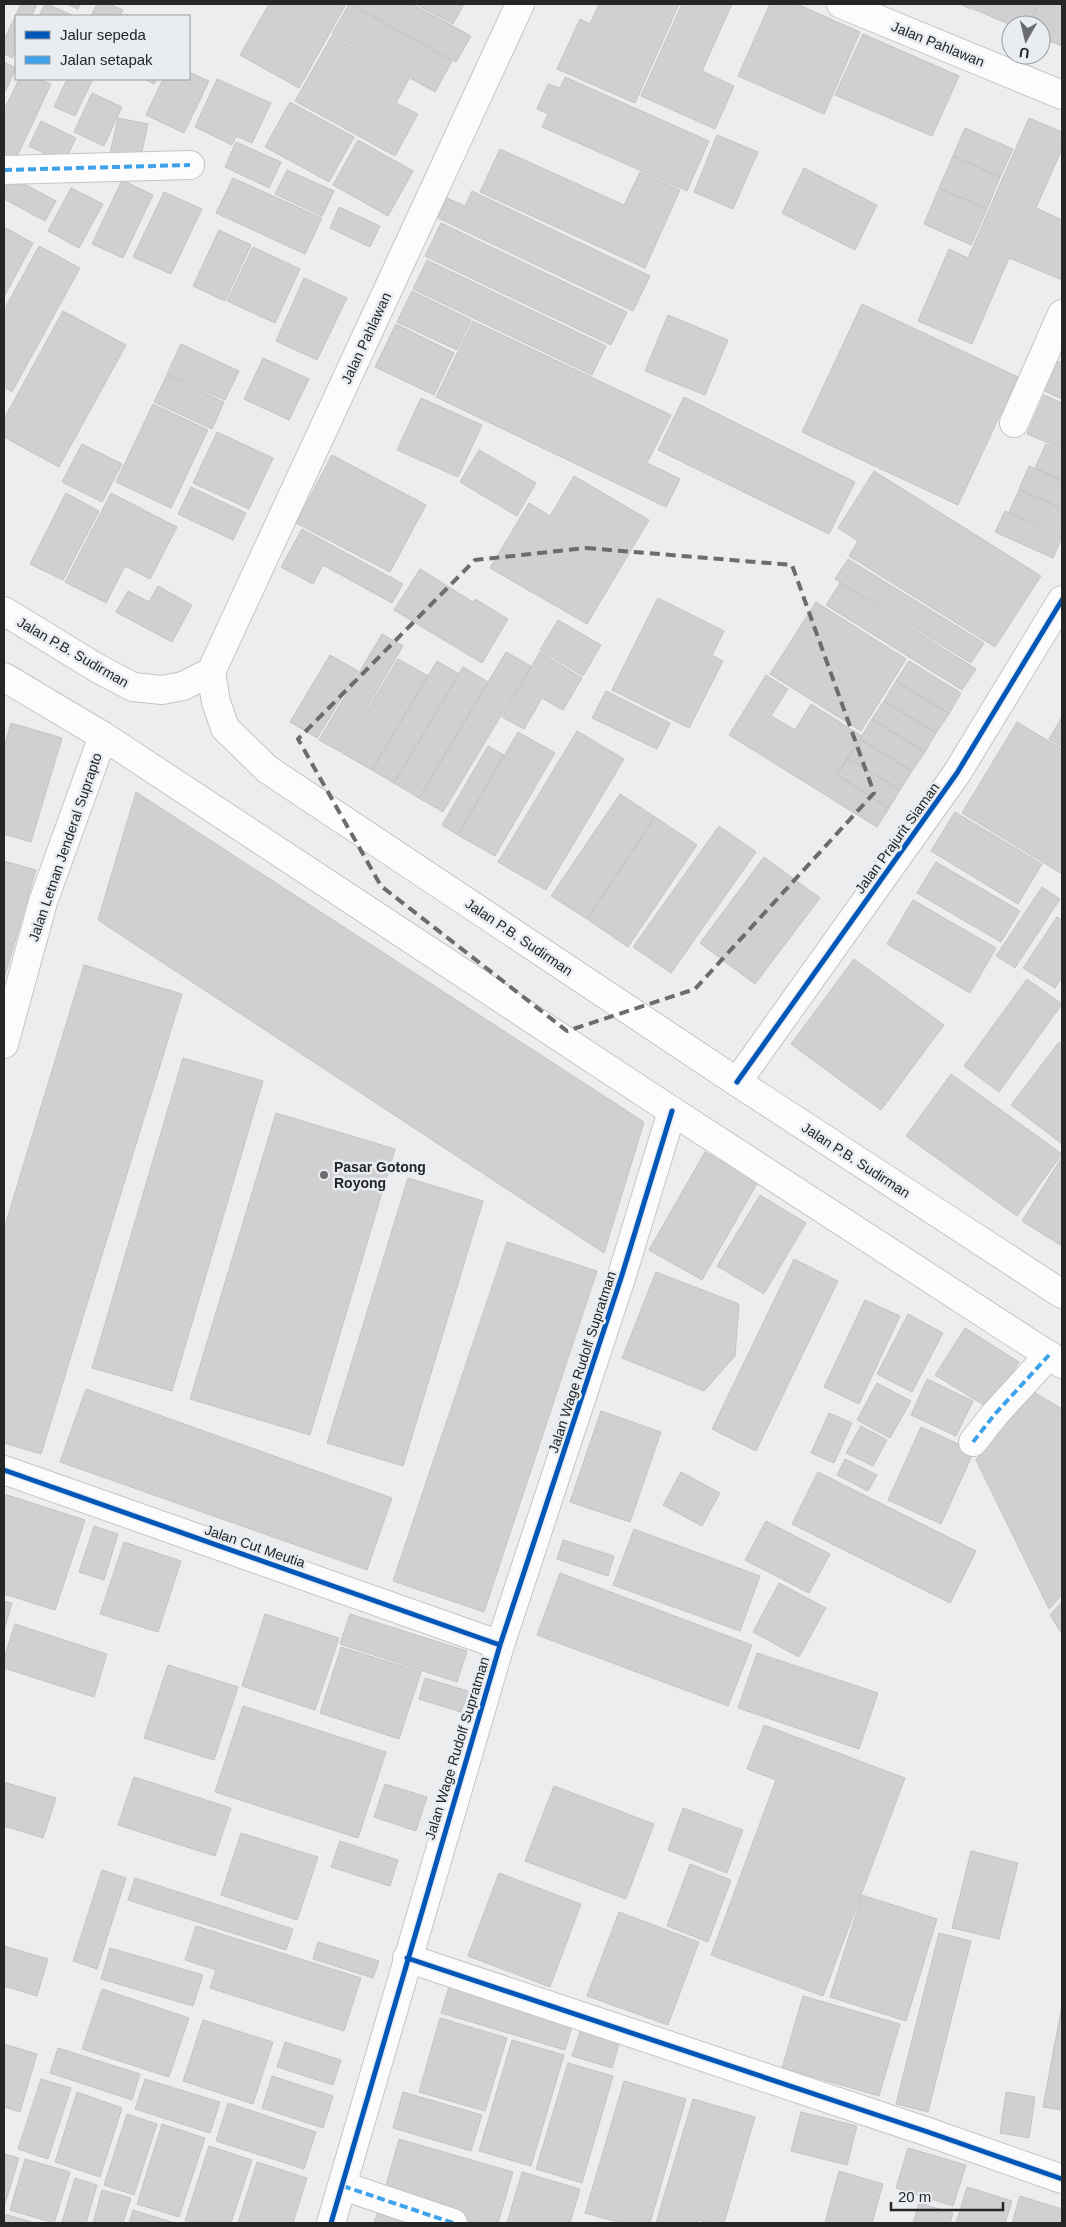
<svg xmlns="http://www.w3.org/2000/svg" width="1066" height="2227" viewBox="0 0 1066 2227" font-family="Helvetica,sans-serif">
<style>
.building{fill:#d0d0d1;stroke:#c3c4c5}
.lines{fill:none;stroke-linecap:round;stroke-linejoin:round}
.minor-casing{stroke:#c3c5c6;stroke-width:30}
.major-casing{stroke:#c3c5c6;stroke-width:30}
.minor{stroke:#fcfcfd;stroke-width:28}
.major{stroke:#fcfcfd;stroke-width:28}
.quiet{stroke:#3ea2eb;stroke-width:4;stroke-dasharray:8 4;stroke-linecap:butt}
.cycleway-casing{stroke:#e9ecf1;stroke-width:8}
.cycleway{stroke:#0057b8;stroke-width:5}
.marked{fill:none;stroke:#6a6c6d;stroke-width:4;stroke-dasharray:10 6;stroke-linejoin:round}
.poi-dot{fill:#6a6c6d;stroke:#e9ecf1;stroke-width:2}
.labels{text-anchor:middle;stroke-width:5;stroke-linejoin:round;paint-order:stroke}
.street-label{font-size:14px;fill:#242627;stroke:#e9ecf1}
.poi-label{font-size:14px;font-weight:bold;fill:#242627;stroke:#e9ecf1;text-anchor:start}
</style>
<rect width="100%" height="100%" fill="#ebedef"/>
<path class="building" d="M21,4H37L32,16H16V49L12,58L4,54V40Z
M45,4H47L74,16H39Z
M66,4H80L78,9Z
M97,4H109L123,10L120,16H91Z
M269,4H346L299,88L240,55Z
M349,4L452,61L435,92L332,34Z
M351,4H412L471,36L456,62Z
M416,4H464L453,24Z
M599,4H679L635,103L557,69L580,19L590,24Z
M682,4H732L702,71L734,86L715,129L641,96Z
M770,4H797L860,32L824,114L738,76Z
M960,4H974L971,9Z
M975,4H1038L1029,25H1011L973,9Z
M1038,4H1062V46L1041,38V25H1029Z
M863,34L959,76L932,136L835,95Z
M332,36L409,79L396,103L418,114L395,156L295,101Z
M4,62L16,68L5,92H4Z
M189,72L209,81L184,133L146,115L163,79H189Z
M565,77L709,141L687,191L542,127L548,114L537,109L548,84L560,88Z
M19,79H39L51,84L14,163L4,158V110Z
M67,79H93L75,116L54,107Z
M145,79H157L154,84Z
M217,79L271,103L252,143L236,136L232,145L195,127Z
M92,93L122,107L104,146L74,132Z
M290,102L354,137L329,182L265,147Z
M118,118L148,124L139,165L109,158Z
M1029,118L1062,132V149L1036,208L1062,220V280L1009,258L972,344L918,321L949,249L968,258Z
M41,121L76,138L64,163L29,146Z
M965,128L1013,149L1000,177L953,156Z
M717,135L758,152L733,209L694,192Z
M358,140L413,171L388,216L333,185Z
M236,142L281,162L269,188L225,167Z
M500,149L624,205L640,172L680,190L645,268L480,192Z
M953,156L1000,177L987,209L939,188Z
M804,168L877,205L855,250L782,213Z
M287,170L334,191L322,216L275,194Z
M11,177L56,201L45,221L4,199V190Z
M233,178L322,218L305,254L216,213Z
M122,180L153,195L123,258L92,244Z
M71,188L103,204L79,248L48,231Z
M939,188L987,209L971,245L924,224Z
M472,191L650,276L633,311L438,218L447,198L465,206Z
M164,192L202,209L171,274L133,257Z
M339,207L380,226L370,247L330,228Z
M441,223L627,312L611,345L425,256Z
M4,227L33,243L4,297Z
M219,230L251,245L225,301L193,286Z
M39,246L80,268L12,392L4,387V310Z
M253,247L300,269L275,323L227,301Z
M427,260L606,346L592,375L413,289Z
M304,278L347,298L317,360L276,341Z
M412,291L471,320L457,350L397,322Z
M862,304L1018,377L958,505L802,432Z
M63,311L126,345L59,467L4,437V419Z
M668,315L728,340L705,395L645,371Z
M473,321L671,415L647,463L680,479L666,507L436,397Z
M396,324L454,353L434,395L375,367Z
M181,344L239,371L225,400L167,374Z
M263,358L309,379L289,420L244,399Z
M1049,358L1062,363V399L1036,387Z
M167,375L224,402L212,429L154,402Z
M1044,395L1062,403V449L1027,434Z
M684,397L855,482L829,534L658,450Z
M421,398L482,425L458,477L397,450Z
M153,404L208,430L171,508L116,482Z
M217,432L273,458L249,509L193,483Z
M82,444L122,464L102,502L62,482Z
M1046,444L1062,451V480L1035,468Z
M479,450L536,483L517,516L460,482Z
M332,455L426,505L390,572L296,523Z
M1029,466L1062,481V508L1019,489Z
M874,471L1041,576L995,647L849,556L858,541L838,528Z
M574,476L649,520L587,624L490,568L529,503L550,516Z
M191,487L246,513L233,540L178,514Z
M1019,490L1062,509V535L1009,512Z
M66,493L99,511L63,580L30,564Z
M111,493L177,527L150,579L125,566L106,603L65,582Z
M1005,511L1062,537L1053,558L995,532Z
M302,529L403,584L392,603L323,565L313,584L281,567Z
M848,559L984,643L971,663L835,579Z
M420,569L473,602L475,599L508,619L482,663L394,610Z
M840,583L976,669L962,690L826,605Z
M158,586L192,605L172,642L116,612L128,591L149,602Z
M658,598L724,631L712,655L723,661L689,728L612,690Z
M816,602L906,659L861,731L770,674Z
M558,620L601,645L583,676L540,650Z
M382,634L403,646L341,752L319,740Z
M506,652L531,666L443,812L419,798Z
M540,652L582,678L563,710L542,698L524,729L502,717Z
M330,655L358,671L317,738L290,722Z
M398,659L428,676L372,770L342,753Z
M437,661L459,674L394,783L372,770Z
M909,661L961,693L949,714L896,681Z
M463,667L488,682L419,798L394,783Z
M766,675L788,689L771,716L795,730L811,704L862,736L837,775L889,808L877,827L729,735Z
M896,681L949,714L936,733L884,701Z
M606,691L670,723L657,749L592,718Z
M884,701L936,733L925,752L872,719Z
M1062,717V747L1049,739Z
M872,719L925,752L912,771L860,739Z
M1017,722L1062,749V874L962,813Z
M11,723L62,738L31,842L4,834V748Z
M577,731L624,759L546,890L498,862Z
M518,732L555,753L495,856L458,835Z
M860,739L912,771L900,790L847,758Z
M488,746L504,755L458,835L442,825Z
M847,758L900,790L889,808L837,775Z
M136,792L644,1122L604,1253L98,920Z
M620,794L655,817L587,919L551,896Z
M955,812L1042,864L1018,904L931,851Z
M655,817L697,845L628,947L587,919Z
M719,826L756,852L671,973L633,947Z
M764,857L820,898L755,984L700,943Z
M4,861L36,870L4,979Z
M936,862L1020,911L1001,942L917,893Z
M1042,887L1060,899L1015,968L996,956Z
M913,900L996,948L970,993L887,944Z
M1057,917L1062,920V977L1055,988L1023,968Z
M854,959L944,1025L881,1110L791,1044Z
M84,965L182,994L41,1454L4,1443V1229Z
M1027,979L1062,1004L999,1092L964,1066Z
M1059,1042L1062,1045V1144L1011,1105Z
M183,1058L263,1081L172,1391L92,1368Z
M951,1074L1062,1154L1017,1216L906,1136Z
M276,1113L395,1149L310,1435L190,1399Z
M705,1152L758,1182L702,1280L649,1250Z
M1062,1157V1246L1022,1221Z
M408,1178L483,1201L403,1466L327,1443Z
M760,1195L806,1223L764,1294L717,1266Z
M507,1242L597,1271L484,1612L393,1581Z
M794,1259L838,1281L756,1451L712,1429Z
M656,1272L739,1304L735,1356L704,1391L622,1358Z
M865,1300L900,1316L859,1404L824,1387Z
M908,1314L943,1333L912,1392L877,1374Z
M965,1328L1019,1362L990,1409L935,1375Z
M927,1379L973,1401L956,1436L911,1415Z
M877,1383L911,1401L890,1438L857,1420Z
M86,1389L392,1498L367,1570L60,1462Z
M1029,1389L1062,1409V1595L1049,1609L976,1460Z
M601,1411L661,1432L630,1522L570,1502Z
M829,1413L852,1423L834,1463L811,1453Z
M861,1426L887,1440L873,1466L846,1453Z
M921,1427L974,1451L941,1524L888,1500Z
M845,1459L877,1475L868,1491L837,1475Z
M681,1472L720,1493L702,1526L663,1505Z
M818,1472L976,1551L950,1603L792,1524Z
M4,1494L85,1520L55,1610L4,1594Z
M766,1521L830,1554L809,1593L745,1560Z
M94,1526L118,1534L104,1580L79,1572Z
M634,1529L760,1576L740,1631L613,1585Z
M563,1540L614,1556L608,1576L557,1559Z
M124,1542L181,1561L158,1632L100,1614Z
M560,1573L752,1645L728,1706L537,1635Z
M779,1583L826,1608L799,1657L753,1632Z
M4,1601L12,1603L4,1630Z
M1062,1602V1634L1050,1615Z
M265,1614L339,1638L315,1710L242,1686Z
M350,1614L467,1651L457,1682L340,1644Z
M15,1624L107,1654L94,1697L4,1668V1658Z
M341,1647L421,1672L399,1739L320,1713Z
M757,1653L878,1693L859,1749L738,1708Z
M168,1665L238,1687L214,1760L144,1738Z
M425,1678L468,1691L461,1712L419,1699Z
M243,1706L386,1752L358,1838L215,1792Z
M764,1725L905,1778L823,1996L711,1955L776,1780L747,1769Z
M134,1777L231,1808L215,1856L118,1825Z
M4,1782L56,1798L43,1838L4,1826Z
M385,1784L427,1797L416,1831L374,1817Z
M554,1786L654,1824L626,1899L525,1861Z
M683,1808L743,1830L727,1873L668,1850Z
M241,1833L318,1857L297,1920L221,1895Z
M340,1841L398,1860L390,1886L331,1867Z
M971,1851L1018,1863L999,1939L952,1928Z
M690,1864L731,1880L708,1942L667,1926Z
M102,1870L126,1878L97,1969L73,1961Z
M499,1873L581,1904L550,1987L468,1956Z
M135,1878L293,1929L286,1950L128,1900Z
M862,1895L937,1919L906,2021L830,1997Z
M619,1912L699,1942L668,2025L587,1996Z
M196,1926L361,1978L344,2031L210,1988L216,1970L185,1960Z
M939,1933L971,1941L928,2112L896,2104Z
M318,1942L379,1961L373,1978L313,1959Z
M4,1946L48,1959L37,1996L4,1986Z
M110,1948L203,1975L193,2006L101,1979Z
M451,1980L575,2016L565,2050L441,2013Z
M102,1989L189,2018L169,2077L82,2049Z
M803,1996L900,2024L879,2096L782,2068Z
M1062,2005V2110L1043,2107Z
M440,2018L507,2038L485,2111L419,2092Z
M203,2020L273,2042L253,2104L183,2081Z
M583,2023L622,2034L612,2068L572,2056Z
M512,2040L564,2055L531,2166L479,2151Z
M285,2042L341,2060L333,2085L277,2067Z
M4,2044L37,2054L20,2112L4,2107Z
M58,2048L140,2074L132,2100L50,2073Z
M568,2063L613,2076L582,2183L536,2169Z
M272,2076L333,2096L323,2128L262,2108Z
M41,2079L71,2088L48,2159L18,2149Z
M145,2079L220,2102L210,2133L135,2109Z
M624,2081L686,2099L650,2223H621L585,2213Z
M77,2092L122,2108L100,2177L55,2162Z
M403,2092L482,2115L471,2151L393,2128Z
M1006,2092L1035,2097L1029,2138L1000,2133Z
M693,2099L755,2117L724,2223H710L698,2220L697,2223H656Z
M228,2103L316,2132L304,2169L216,2141Z
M801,2112L857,2126L847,2165L791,2151Z
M127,2114L157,2124L134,2195L104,2185Z
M162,2124L205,2138L179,2217L137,2204Z
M399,2139L513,2172L498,2223H476L383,2196Z
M209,2146L252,2160L231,2223L185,2221Z
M908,2148L966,2165L953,2206L896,2188Z
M4,2154L19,2158L5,2204H4Z
M25,2159L70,2172L54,2223L10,2210Z
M257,2162L307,2178L293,2223H238Z
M839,2171L883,2184L872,2223H825Z
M522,2172L580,2189L570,2223H507Z
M75,2178L97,2185L86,2223L62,2222Z
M967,2187L1012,2201L1005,2223H956Z
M102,2190L131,2198L123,2223H93Z
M1020,2196L1062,2209V2223H1012Z
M919,2203L953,2213L950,2223H913Z
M380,2205L417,2223H374Z
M133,2210L175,2223H129Z
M4,2214L35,2223H4Z"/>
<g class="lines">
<g class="minor-casing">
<path id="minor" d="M4,170L190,165
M1014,423L1062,314
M4,1044L43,902L103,736
M737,1082L957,773L1062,600
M973,1442L995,1414L1049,1355
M4,1470L500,1645
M407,1958L928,2132L1062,2179
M343,2186L453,2223
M331,2223L500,1645L622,1275L672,1111"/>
</g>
<g class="major-casing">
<path id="major" d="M841,4L1062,95
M4,611L97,668L133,687L162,690L183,686L211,672
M211,672L216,702L225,728L267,769L737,1082L1062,1294
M211,672L520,4
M4,677L103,736L672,1111L1062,1364"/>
</g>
<use href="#minor" class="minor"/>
<use href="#major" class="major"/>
<path class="quiet" d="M4,170L190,165
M973,1442L995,1414L1049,1355
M343,2186L453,2223"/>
<g class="cycleway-casing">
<path id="cycleway" d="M737,1082L957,773L1062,600
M4,1470L500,1645
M407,1958L928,2132L1062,2179
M331,2223L500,1645L622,1275L672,1111"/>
</g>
<use href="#cycleway" class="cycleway"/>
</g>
<path class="marked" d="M586,548L792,565L874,793L695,989L567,1031L381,886L298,739L475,560Z"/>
<circle class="poi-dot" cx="324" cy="1175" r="5"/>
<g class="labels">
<g class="street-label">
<text transform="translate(938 44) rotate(22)" y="5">Jalan Pahlawan</text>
<text transform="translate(366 338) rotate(-65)" y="5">Jalan Pahlawan</text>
<text transform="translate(73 652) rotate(30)" y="5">Jalan P.B. Sudirman</text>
<text transform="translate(897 838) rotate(-54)" y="5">Jalan Prajurit Siaman</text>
<text transform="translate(65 847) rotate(-71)" y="5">Jalan Letnan Jenderal Suprapto</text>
<text transform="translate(519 937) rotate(34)" y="5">Jalan P.B. Sudirman</text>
<text transform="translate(856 1160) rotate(33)" y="5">Jalan P.B. Sudirman</text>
<text transform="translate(582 1362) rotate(-72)" y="5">Jalan Wage Rudolf Supratman</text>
<text transform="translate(255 1546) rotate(19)" y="5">Jalan Cut Meutia</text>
<text transform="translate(457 1748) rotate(-73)" y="5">Jalan Wage Rudolf Supratman</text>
</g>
<g class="poi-label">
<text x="334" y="1172">Pasar Gotong<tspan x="334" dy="16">Royong</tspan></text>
</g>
</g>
<rect width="1066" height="2227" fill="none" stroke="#242627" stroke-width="10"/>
<rect x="15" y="15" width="175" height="65" fill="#e9ecf1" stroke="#9a9da0"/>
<rect x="25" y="31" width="25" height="8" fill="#0057b8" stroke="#9a9da0"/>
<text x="60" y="40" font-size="15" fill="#242627">Jalur sepeda</text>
<rect x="25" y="56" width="25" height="8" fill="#3ea2eb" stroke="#9a9da0"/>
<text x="60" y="65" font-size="15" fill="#242627">Jalan setapak</text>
<g transform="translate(1026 40) rotate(188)"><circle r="24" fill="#e9ecf1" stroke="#9a9da0"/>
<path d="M0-4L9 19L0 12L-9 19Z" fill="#6a6c6d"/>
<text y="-8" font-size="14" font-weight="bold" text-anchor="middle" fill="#242627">U</text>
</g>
<path d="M891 2202v8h112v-8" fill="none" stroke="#242627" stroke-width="2.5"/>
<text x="898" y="2202" font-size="15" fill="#242627" stroke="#e9ecf1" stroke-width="4" paint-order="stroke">20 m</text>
</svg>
